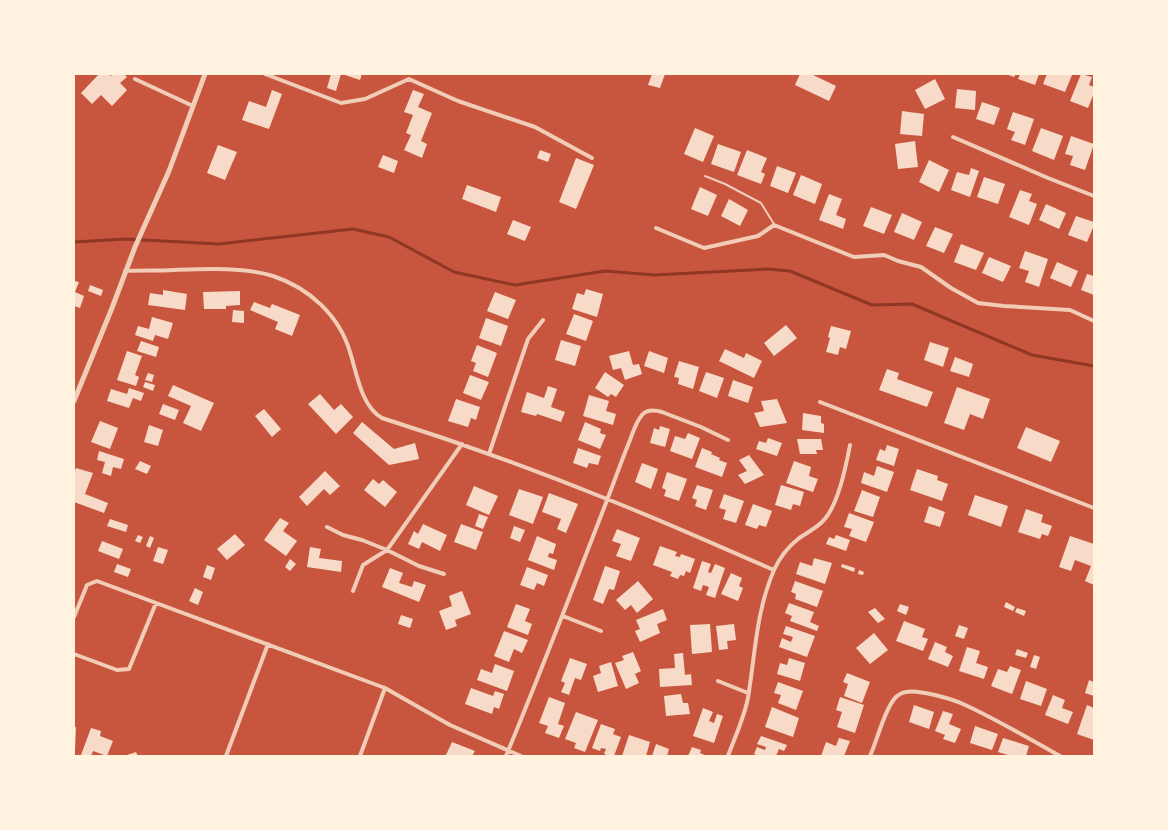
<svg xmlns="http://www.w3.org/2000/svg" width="1168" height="830" viewBox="0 0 1168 830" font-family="'PT Sans Narrow',sans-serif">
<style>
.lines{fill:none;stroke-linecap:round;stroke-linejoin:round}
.stream{stroke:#8f3625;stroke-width:3}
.building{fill:#f7dbc8}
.service{stroke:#f1ccb7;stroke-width:2}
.minor{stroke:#f1ccb7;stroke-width:4}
.tertiary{stroke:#f1ccb7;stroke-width:5}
</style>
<rect width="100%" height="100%" fill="#c8553d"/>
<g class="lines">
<path class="stream" d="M74,242L125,239L219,244L353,229L389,237L454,272L515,285L605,271L655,275L767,269L790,271L872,305L912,304L1032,355L1094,366"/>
</g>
<path class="building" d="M99,74H109L111,76L113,74H124L127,77L120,83L127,90L112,106L101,95L92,104L81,93Z
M331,74H341L336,91L327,88Z
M342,74H362L360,80Z
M652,74H665L660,88L648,85Z
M800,74H811L836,86L829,101L795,85Z
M1006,74H1016L1014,77Z
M1020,74H1039L1035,85L1018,79Z
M1047,74H1070L1072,75L1065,92L1043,84Z
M1081,74L1092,77L1089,85L1094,87V93L1088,108L1070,101Z
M935,79L945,99L925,109L915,90Z
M957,89L976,91L975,110L955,108Z
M272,90L282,94L269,129L242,120L249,101L266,107Z
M413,90L424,94L418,107L432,113L421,141L427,144L422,158L404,150L411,135L406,133L413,115L404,112Z
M982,102L1000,108L994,125L976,119Z
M902,111L924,114L922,136L900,134Z
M1013,112L1034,119L1025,145L1011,140L1015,132L1007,129Z
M695,128L714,136L703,162L684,154Z
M1041,128L1063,136L1054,160L1032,151Z
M1071,136L1094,144L1085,170L1070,165L1073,156L1065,154Z
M915,141L918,167L898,169L895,144Z
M718,144L741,152L734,172L711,164Z
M218,145L237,152L225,180L207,173Z
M540,150L551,154L548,162L537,158Z
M747,150L767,158L761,172L765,174L761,184L737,175Z
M383,155L398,161L394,173L378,167Z
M576,158L594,165L576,209L559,202Z
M929,160L949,170L939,192L919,182Z
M777,166L796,173L788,193L770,186Z
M971,168L979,171L970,197L951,190L957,172L969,175Z
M801,175L822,184L815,204L793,195Z
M984,177L1005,184L998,204L977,197Z
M467,185L501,197L496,212L462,199Z
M700,187L717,195L708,216L691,209Z
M1020,190L1032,194L1029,201L1037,204L1029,225L1009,217Z
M829,194L842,199L836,215L846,219L843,229L819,220Z
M729,199L748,210L740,226L721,216Z
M1046,204L1066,213L1059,229L1039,220Z
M871,207L892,215L884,234L863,226Z
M902,213L922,222L914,240L894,232Z
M1076,216L1094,222V225L1087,242L1068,235Z
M513,220L531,227L525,241L507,234Z
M935,227L953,234L944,253L926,246Z
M961,244L984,253L976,270L954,262Z
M1025,251L1048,259L1039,287L1025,282L1029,271L1019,268Z
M989,257L1011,266L1003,282L982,273Z
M1057,262L1078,271L1071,287L1050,278Z
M1087,274L1094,276V295L1081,290Z
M74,281L79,282L75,292L84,296L80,308L74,306Z
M90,285L103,290L101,296L88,291Z
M586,289L603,294L597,317L572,309L577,293L584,295Z
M163,290L187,294L185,310L148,305L150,293L163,295Z
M240,291V305L226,306V309H204L203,292Z
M495,292L516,300L508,319L487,311Z
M254,302L270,308L272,304L300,315L292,336L275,329L278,322L250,310Z
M233,310L244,311V323L232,322Z
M574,314L593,321L586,341L566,334Z
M152,317L173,323L168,339L155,335L153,341L135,335L138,326L149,329Z
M486,318L508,326L501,346L479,338Z
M786,325L797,338L774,356L764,343Z
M831,326L851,331L846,349L840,347L838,355L826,352L830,338L828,337Z
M561,340L581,346L575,366L555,360Z
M141,341L159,347L156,357L137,351Z
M930,342L949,348L943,367L924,360Z
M477,345L497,353L488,377L473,371L476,363L471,361Z
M725,349L744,358L746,353L762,361L754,378L719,361Z
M127,351L142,356L135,375L139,377L136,386L117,380Z
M629,351L633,365L639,364L642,374L625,380L621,368L613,370L609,356Z
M649,351L668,358L664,373L644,366Z
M955,357L973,364L969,377L950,371Z
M679,361L699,367L693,389L678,384L679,378L674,377Z
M887,369L899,373L897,379L933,392L927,407L879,390Z
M605,372L624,385L616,397L611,394L608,397L595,388Z
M706,372L724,378L717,398L699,391Z
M148,373L154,375L152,382L145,380Z
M470,375L489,382L481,400L463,393Z
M733,380L753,387L748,403L728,396Z
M145,382L155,385L153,391L143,387Z
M173,385L214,403L201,431L183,423L191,406L168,396Z
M548,386L557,389L551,407L565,412L561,422L537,414L536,416L521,412L527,392L544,398Z
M957,387L990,399L983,419L970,414L964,430L944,423Z
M129,388L144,393L141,401L133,398L129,408L107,401L111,389L127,394Z
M320,394L334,410L341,404L353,417L336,434L308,404Z
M589,395L609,401L606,411L616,414L613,425L583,416Z
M456,399L480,407L476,420L471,418L468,427L448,421Z
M777,399L787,423L760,427L754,413L764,411L761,401Z
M163,404L179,410L175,420L159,414Z
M264,409L281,429L272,437L255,416Z
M803,413L821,416V423L824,424V433L802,430Z
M100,421L118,428L110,449L91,442Z
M362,422L394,449L415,443L419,459L389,465L353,433Z
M585,422L601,429L600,433L606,435L600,449L578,440Z
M149,425L163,430L158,446L144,442Z
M660,426L670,429L665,447L650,443L654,428L659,430Z
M1026,427L1060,441L1051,462L1017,448Z
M688,433L700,438L692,459L670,451L675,436L685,439Z
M768,438L782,443L777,456L756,449L759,441L766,443Z
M797,439H821L823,450H816L817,454H800Z
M887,445L899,449L894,466L876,460L880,449L885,451Z
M578,448L601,456L598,465L589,463L587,468L573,463Z
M702,448L712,452L711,454L720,458L719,460L727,463L722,477L695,467Z
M99,451L124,459L121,469L113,467L111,476L102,473L105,462L97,460Z
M749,455L764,475L745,484L738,475L747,471L739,460Z
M140,461L151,466L147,474L135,469Z
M794,461L811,467L809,476L818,479L813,492L786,483Z
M642,463L658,469L651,489L635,482Z
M877,466L894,472L887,492L861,483L864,472L874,476Z
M76,468L93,473L85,494L108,503L104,513L74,502V473Z
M917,469L938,476L937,480L948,484L942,501L910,490Z
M325,471L340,486L330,495L324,489L307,506L299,497Z
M667,472L687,479L679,501L664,496L666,490L662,488Z
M373,479L379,484L383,480L397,492L385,507L364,490Z
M697,485L713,490L706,510L695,506L697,500L692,498Z
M781,485L804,492L800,506L793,504L791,510L775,505Z
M474,486L498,496L489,515L466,505Z
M519,489L543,497L533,524L509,515Z
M862,490L880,497L873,517L854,511Z
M549,493L578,504L566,533L557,529L561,519L542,512Z
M724,494L744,501L736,523L723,519L726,510L719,508Z
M975,495L1008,506L1001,527L968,515Z
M753,504L772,511L766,527L759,525L757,529L745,525Z
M929,506L945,512L940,527L924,522Z
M1026,509L1043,515L1041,522L1052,526L1048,536L1042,534L1040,539L1018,532Z
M849,513L874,522L866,542L849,536L852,529L844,527Z
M479,514L488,517L483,529L475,526Z
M280,518L289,523L283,531L297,541L286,556L264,540Z
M110,519L128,525L126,532L107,526Z
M423,524L447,535L440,551L422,542L419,549L408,544L414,531L418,534Z
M461,524L483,532L476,550L454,542Z
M514,526L525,530L520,542L510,538Z
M617,529L640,538L631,561L616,556L621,544L612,541Z
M235,534L245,545L227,560L217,549Z
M138,535L143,537L140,543L135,541Z
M836,535L850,540L846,551L826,544L829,537L834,539Z
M150,536L154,538L150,548L146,546Z
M537,536L556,544L553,554L549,553L548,557L557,560L554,570L528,560Z
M1070,536L1094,544V585L1085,581L1091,566L1075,560L1071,571L1059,567Z
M102,541L123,549L119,559L98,551Z
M660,546L677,552L675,556L680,557L681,554L695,559L690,573L686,571L684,576L680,575L678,579L670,576L672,572L653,565Z
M158,547L168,550L163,564L153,561Z
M310,547L321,549L319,558L342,561L341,572L307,567Z
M814,558L832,563L825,584L796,574L800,562L812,566Z
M290,559L296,564L290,571L285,567Z
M702,561L711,564L708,572L711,573L715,564L725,568L715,598L706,595L709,587L703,585L701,591L693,588Z
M117,564L131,569L128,577L114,572Z
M842,564L855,568L854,572L841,567Z
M207,565L215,568L211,580L203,577Z
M605,566L620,571L614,590L609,589L603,604L593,600Z
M527,567L548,575L544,586L537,583L534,590L520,585Z
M390,568L403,573L399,583L412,587L414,581L426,585L419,602L382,587Z
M859,570L864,572L863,575L858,574Z
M731,573L742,578L739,586L743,588L738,601L721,594Z
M638,581L653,599L637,613L631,605L625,610L616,600Z
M795,581L823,591L817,607L795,599L796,594L791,592Z
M195,588L203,592L198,605L189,601Z
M462,591L471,614L455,620L457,626L446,630L439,611L452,606L449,596Z
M1006,602L1015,607L1013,611L1004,607Z
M789,603L814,612L810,622L819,626L817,631L790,621L792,616L785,613Z
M516,604L530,609L525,621L532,624L528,635L507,627Z
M900,604L909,607L906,615L897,611Z
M875,608L885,619L878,623L868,612Z
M1017,608L1026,611L1024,616L1015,612Z
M663,609L667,620L657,624L660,633L640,642L635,631L640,629L636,620Z
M401,615L413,619L410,628L398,624Z
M904,621L925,629L922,637L928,639L923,651L896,641Z
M710,624L712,652L692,654L690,625Z
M734,624L736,640L727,641L728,649L719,650L716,626Z
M959,625L968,628L964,639L955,636Z
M786,626L815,636L807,657L779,647L782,638L791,642L793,637L783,634Z
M504,631L528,640L522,653L514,649L509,662L494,656Z
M874,633L888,650L870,664L856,648Z
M935,642L947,647L945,652L953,656L948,667L928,659Z
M967,647L980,651L976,663L988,667L984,679L959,671Z
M1017,649L1028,653L1026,658L1015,655Z
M633,652L641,671L635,674L639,683L626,689L615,663L624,660L622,656Z
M683,653L685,675L691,674L692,685L660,687L659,669L675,668L674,654Z
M1034,655L1040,657L1036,669L1030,667Z
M570,658L587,664L581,680L575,678L569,695L561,692L565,683L561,681Z
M789,658L805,663L800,681L777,674L780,663L787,665Z
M611,662L618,686L598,692L593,676L601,673L599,666Z
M495,664L514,671L507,691L477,680L481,669L492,673Z
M1010,666L1021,670L1012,694L991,686L998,669L1007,672Z
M847,673L870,682L862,703L844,696L848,684L843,682Z
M1089,680L1094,682V696L1085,693Z
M1026,681L1047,689L1041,706L1020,699Z
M778,682L803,691L796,710L778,703L781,695L774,693Z
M471,688L493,696L495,691L504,694L499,709L494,707L492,714L465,704Z
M681,694L683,703H688L690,714L666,716L664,696Z
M1053,695L1065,700L1062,708L1073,712L1068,724L1045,715Z
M549,697L565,703L558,724L564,726L559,738L545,733L548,726L539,723Z
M840,697L864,705L855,733L837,727L842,712L836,710Z
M914,705L934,712L929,729L909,722Z
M1087,705L1094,708V740L1077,734Z
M772,707L799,718L793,737L765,727Z
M703,708L713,712L709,721L714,723L717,714L723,716L714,743L693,736Z
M943,711L953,714L949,724L961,729L955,743L943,739L945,735L935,731Z
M576,712L598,720L585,752L574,748L576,743L565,739Z
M601,724L615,729L613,734L621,737L614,756H610L604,754L606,749L601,748L600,751L592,748Z
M975,726L998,734L992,750L970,743Z
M74,727H76L75,750H74Z
M91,728L101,731L100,736L113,741L107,756L93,751L91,756L81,755Z
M629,735L650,742L646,756H622Z
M761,736L787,745L784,751L779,749L776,756H759L754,754L757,747L765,750L766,747L757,744Z
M839,738L850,741L844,756H821L826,742L836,746Z
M1003,738L1029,746L1026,756H1007L1008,755L998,752Z
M452,742L475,751L472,756L446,755Z
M656,744L669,749L667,756H652Z
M692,747L701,750L700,753L707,756H688Z
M136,752L138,756H124Z"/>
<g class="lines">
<path class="service" d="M705,176L725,184L761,203L774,224"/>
<path class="minor" d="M265,74L341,103L365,99L409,79L458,101L535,127L592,158
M135,79L193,106
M953,137L1048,178L1094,196
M656,228L704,248L758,236L774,225L854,257L884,255L898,261L921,267L951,288L978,303L1004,306L1070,310L1094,321
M125,271C141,270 157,271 174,270C203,269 245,267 273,276C309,288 339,315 350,352C357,374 361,406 382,418C458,442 533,469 607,499C663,521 718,546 774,570
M820,402L1094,508
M489,454L528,339L543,320
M327,527L343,535L362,540L387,550L419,566L444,574
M353,591L363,565L387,550L462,444
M563,616L601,631
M74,617L87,585L97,581L385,688L450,725L521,756
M74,654L117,670L129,669L156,603
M718,681L748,693
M226,756L268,644
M360,756L385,688
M506,756C540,674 572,591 604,508C613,485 621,462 630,440C633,432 636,422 642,415C647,409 655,410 662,412L701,427L728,440
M728,756C735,737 744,718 748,698C755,656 756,611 774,570C779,559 788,547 798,539C806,533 815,529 822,522C838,507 846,466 850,445
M870,756C877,741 885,708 896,697C898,695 903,692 906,692C918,689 952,699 963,704C996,719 1028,738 1060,756"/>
<path class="tertiary" d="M74,401L112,308L135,247L169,171L205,74"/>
</g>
<rect width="1168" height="830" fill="none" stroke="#fff3e0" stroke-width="150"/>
</svg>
